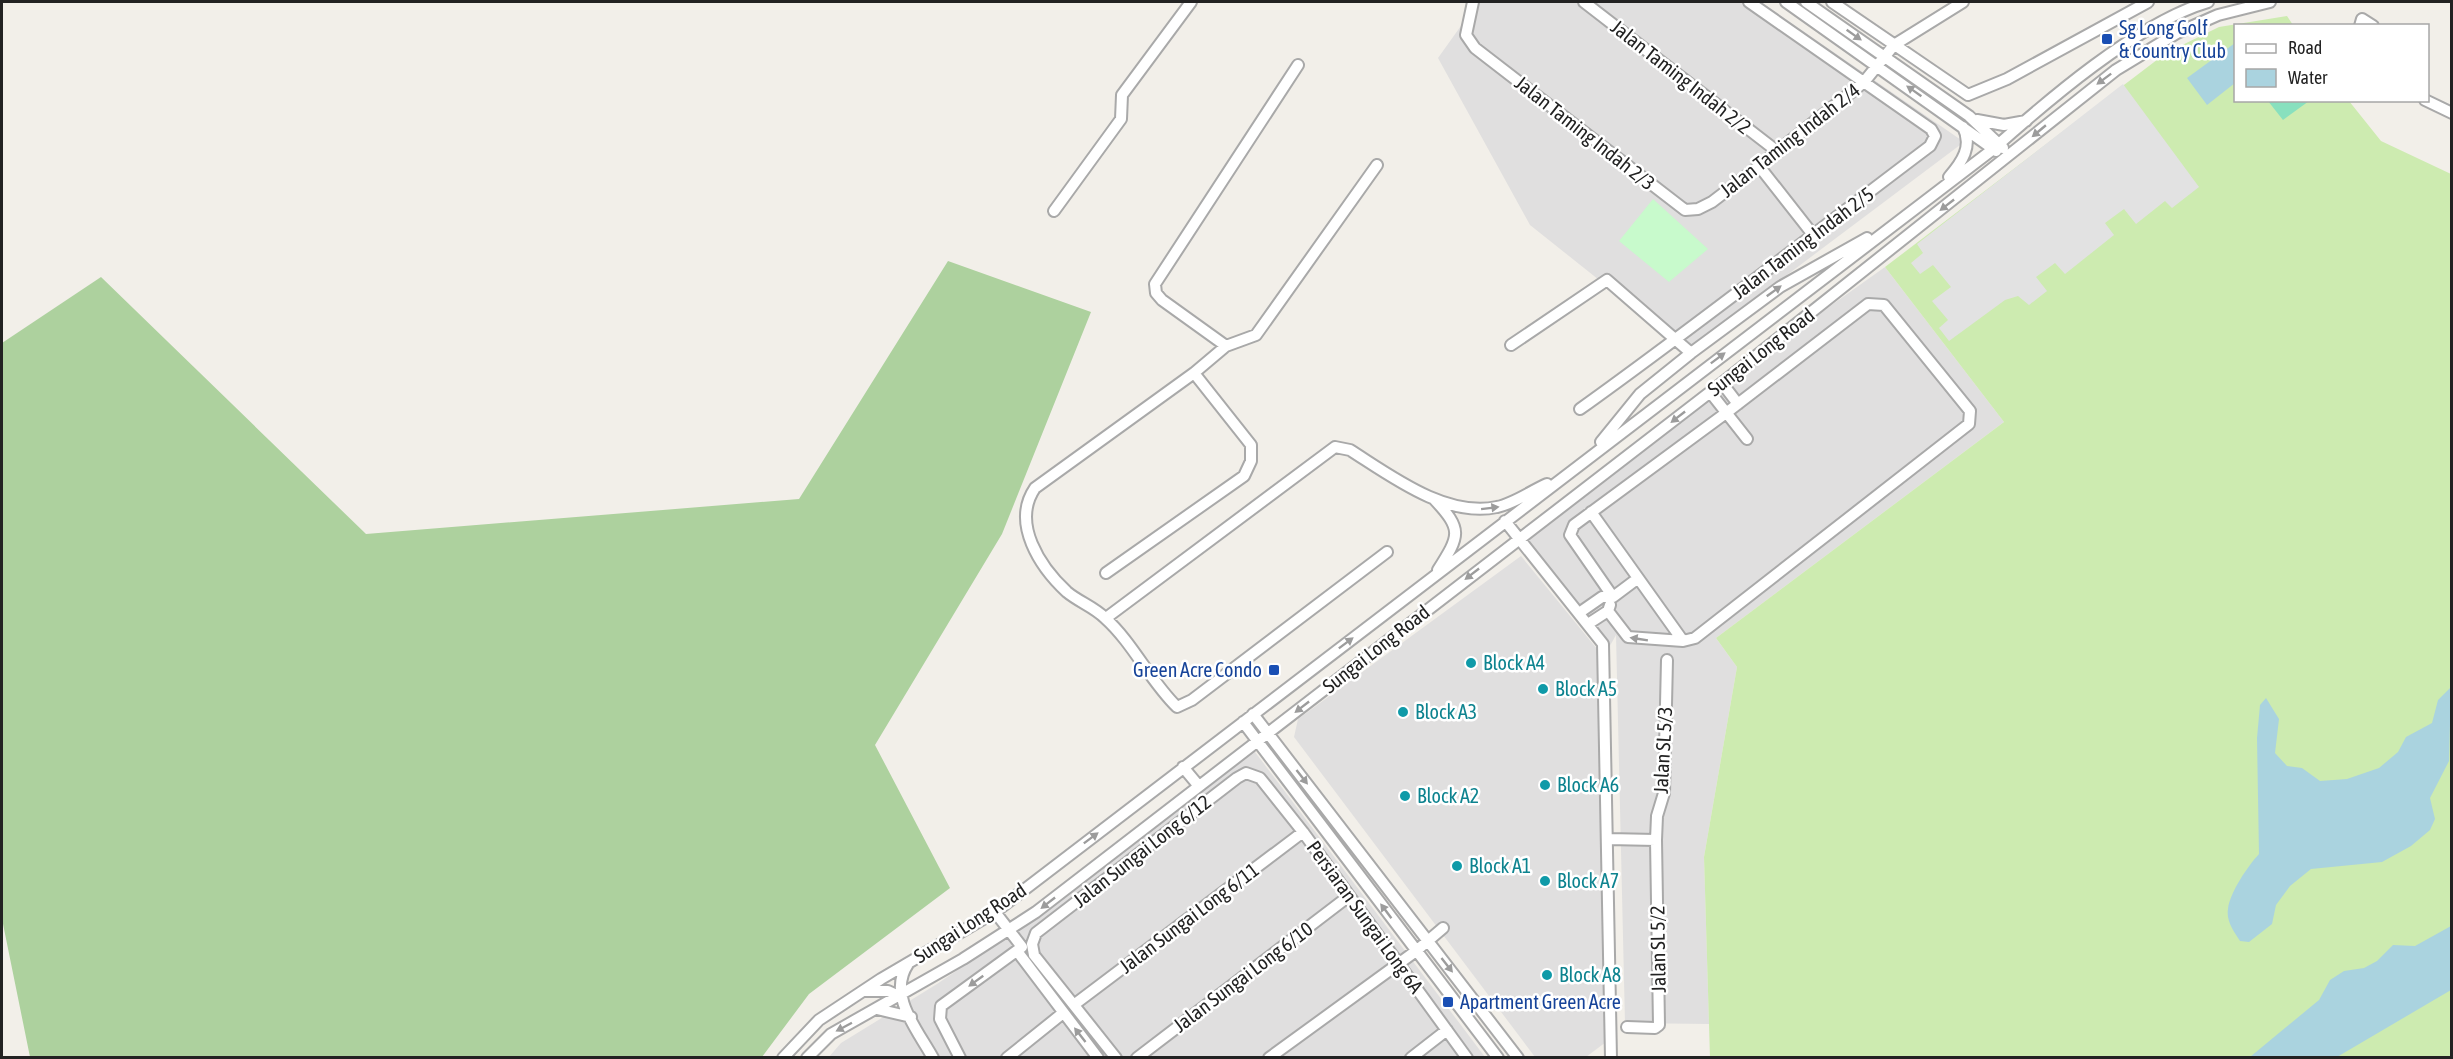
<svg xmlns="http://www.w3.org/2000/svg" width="2453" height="1059" viewBox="0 0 2453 1059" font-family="'Asap Condensed',sans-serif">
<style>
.residential{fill:#e0dfdf}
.grass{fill:#cdebb0}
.forest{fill:#add19e}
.park{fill:#c8facc}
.pitch{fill:#88e0be}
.parking{fill:#e2e2e2}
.water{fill:#aad3df}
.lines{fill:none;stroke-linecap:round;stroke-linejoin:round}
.minor-casing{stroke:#a9a9a9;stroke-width:14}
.minor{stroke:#fff;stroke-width:10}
.oneway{fill:#9c9c9c}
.transit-dot{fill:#1a4fb4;stroke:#fff;stroke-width:2}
.culture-dot{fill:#0f9aa8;stroke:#fff;stroke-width:2}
.labels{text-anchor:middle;stroke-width:5;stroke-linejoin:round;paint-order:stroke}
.transit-label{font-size:20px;fill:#164399;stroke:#fff;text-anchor:start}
.street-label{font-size:20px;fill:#222;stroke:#fff}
.culture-label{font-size:20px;fill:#0d838f;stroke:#fff;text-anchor:start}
</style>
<rect width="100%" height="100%" fill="#f2efe9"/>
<path class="residential" d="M1478,2H1761L1964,142L1687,350L1530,225L1438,58Z
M1885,267L2004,422L1716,638L1737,667L1704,857L1709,1024L1625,1023L1616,635L1607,651L1519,539L1711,391Z
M1521,556L1602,655L1606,1042L1586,1057H1535L1294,737L1298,719Z
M1252,748L1485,1057L828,1058L841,1043L937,984L1012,933Z"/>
<path class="grass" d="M2287,16L2293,25L2236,26V100L2349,101L2381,141L2451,174V1057L1710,1058L1704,857L1737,667L1716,638L2004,422L1885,267L2166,53L2219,27Z"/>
<path class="forest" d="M948,261L1091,312L1002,534L875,745L950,888L809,994L762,1057H30L2,919V343L101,277L366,534L799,499Z"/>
<path class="park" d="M1653,199L1708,249L1669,282L1619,241Z"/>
<path class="pitch" d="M2268,101H2309L2283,120Z"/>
<path class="parking" d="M2123,84L2199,187L2172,208L2165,201L2136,224L2124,209L2105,223L2114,235L2065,274L2055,263L2036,277L2047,291L2029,305L2018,296L2005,300L1949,341L1939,328L1948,320L1932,301L1951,287L1933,265L1920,274L1911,263L1923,253L1917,244Z"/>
<path class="water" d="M2235,43V83L2207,105L2187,78Z
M2451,687L2449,761L2430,798L2435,819L2430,830L2411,846L2382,862L2311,869L2290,886L2276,905L2272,924L2249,942L2240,941C2234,932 2226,921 2228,909C2230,892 2248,866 2259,854L2257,738L2260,705L2266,698L2279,719L2275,753L2287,766L2302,768L2320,781L2347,779L2379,768L2398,752L2406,737L2432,723L2438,700Z
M2451,926V990L2337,1057H2250L2319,1000L2330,980L2344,971L2364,968L2377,961L2393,945L2415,946Z"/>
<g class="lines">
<g class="minor-casing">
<path id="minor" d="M1473,2L1466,35L1475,48L1685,210L1698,209L1712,202L1759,166L1864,82L1894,45L1963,2
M1584,2L1778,152
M1786,2L1996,151
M1806,2L1969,116L2003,148
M1832,2L1968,95L2007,79L2148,2
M2360,26L2362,19L2373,26
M2425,100L2452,113
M1977,120L2004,125L2026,121
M1377,165L1256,335L1226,346L1194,373L1035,488C1011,523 1040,567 1067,592C1079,602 1094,607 1105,618C1133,643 1150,681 1177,707L1192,700L1387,552
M1759,166L1814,236
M1949,177C1962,162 1973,146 1963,127
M1054,211L1121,119L1122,95L1191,2
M1511,345L1607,280L1691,353
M1226,346L1162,300L1156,293L1155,284L1298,65
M1722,383L1738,404
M1710,392L1747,439
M1580,409C1699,324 1813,234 1930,146L1935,136L1931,129L1749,2
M1601,442L1640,394L1691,353L1780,287L1867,238
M1434,499C1463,530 1460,535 1438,570
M1591,512L1683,641
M1505,521L1603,644L1611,1058
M1106,573L1244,476L1251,461V445L1194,373
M1608,611L1628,637L1683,641L1695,638L1969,424L1970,411L1884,305L1868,304L1726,413L1574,525L1570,535L1613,597
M1579,613L1602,597H1613L1637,579
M1106,618L1335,447L1350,450C1391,476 1446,518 1497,507C1513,504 1531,491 1547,484
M1588,624L1608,611L1610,605
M1253,714L1518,1058
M1243,722L1498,1058
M1183,767L1198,785
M1608,839L1656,840
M1017,951L1098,1058
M908,964C887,995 917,1029 933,1058
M865,991H888L899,996
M1075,1004L1303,832
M877,1009L911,1017
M1627,1027L1655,1028L1659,1025L1656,840L1657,816L1664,793L1667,660
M783,1058L819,1020L881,979L995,912L1992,150C2047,101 2137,23 2208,2
M807,1058L831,1034L963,959L1036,912L1722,383L2116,70L2177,33L2218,15L2270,2
M960,1058L940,1019L941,1006L1022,947L995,912
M1007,1058L1063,1013
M1116,1058L1034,955L1032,944L1036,933L1237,778L1246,773L1260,778L1303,832L1467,1058
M1137,1058L1349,896
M1269,1058L1416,951L1443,928
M1411,1058L1447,1030"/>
</g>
<use href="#minor" class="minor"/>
</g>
<defs><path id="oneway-solid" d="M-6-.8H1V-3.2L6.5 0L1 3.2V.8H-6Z" transform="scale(1.5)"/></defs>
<g class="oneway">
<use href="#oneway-solid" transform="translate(1854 35) rotate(35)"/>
<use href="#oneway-solid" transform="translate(2104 79) rotate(143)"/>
<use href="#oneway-solid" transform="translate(1914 91) rotate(-145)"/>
<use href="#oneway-solid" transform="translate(2039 131) rotate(140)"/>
<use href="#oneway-solid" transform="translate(1947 205) rotate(142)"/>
<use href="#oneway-solid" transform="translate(1774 291) rotate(-36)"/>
<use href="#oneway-solid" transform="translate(1718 358) rotate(-37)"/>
<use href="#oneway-solid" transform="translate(1678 417) rotate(142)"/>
<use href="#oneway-solid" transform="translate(1490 508) rotate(-7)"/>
<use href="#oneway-solid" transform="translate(1472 574) rotate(142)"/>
<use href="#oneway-solid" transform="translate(1639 639) rotate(-171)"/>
<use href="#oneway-solid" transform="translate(1346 643) rotate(-37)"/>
<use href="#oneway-solid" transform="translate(1302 707) rotate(142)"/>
<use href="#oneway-solid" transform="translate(1302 777) rotate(52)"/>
<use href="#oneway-solid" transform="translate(1091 838) rotate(-37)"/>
<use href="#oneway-solid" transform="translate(1048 903) rotate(142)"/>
<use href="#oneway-solid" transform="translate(1386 911) rotate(-127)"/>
<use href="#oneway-solid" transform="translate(1447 965) rotate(52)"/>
<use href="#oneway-solid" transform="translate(976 981) rotate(144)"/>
<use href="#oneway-solid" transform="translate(844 1027) rotate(152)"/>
<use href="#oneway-solid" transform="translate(1080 1035) rotate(-128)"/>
</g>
<g class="transit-dot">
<rect x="2101" y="33" width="12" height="12" rx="3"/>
<rect x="1268" y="664" width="12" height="12" rx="3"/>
<rect x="1442" y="996" width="12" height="12" rx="3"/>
</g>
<g class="culture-dot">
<circle cx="1471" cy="663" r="6"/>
<circle cx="1543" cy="689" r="6"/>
<circle cx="1403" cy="712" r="6"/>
<circle cx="1545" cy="785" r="6"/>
<circle cx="1405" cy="796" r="6"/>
<circle cx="1457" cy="866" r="6"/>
<circle cx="1545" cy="881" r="6"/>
<circle cx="1547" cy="975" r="6"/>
</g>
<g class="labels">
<g class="transit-label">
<text x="2119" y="35">Sg Long Golf<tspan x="2119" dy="23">&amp; Country Club</tspan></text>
<text x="1262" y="677" text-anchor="end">Green Acre Condo</text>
<text x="1460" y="1009">Apartment Green Acre</text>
</g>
<g class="street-label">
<text transform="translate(1681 77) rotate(38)" y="7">Jalan Taming Indah 2/2</text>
<text transform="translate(1585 133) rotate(38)" y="7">Jalan Taming Indah 2/3</text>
<text transform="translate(1790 140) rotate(-38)" y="7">Jalan Taming Indah 2/4</text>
<text transform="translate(1803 243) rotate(-37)" y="7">Jalan Taming Indah 2/5</text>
<text transform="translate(1761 352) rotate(-38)" y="7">Sungai Long Road</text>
<text transform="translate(1376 649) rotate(-38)" y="7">Sungai Long Road</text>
<text transform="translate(1663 750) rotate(-87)" y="7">Jalan SL 5/3</text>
<text transform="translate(1142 851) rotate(-38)" y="7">Jalan Sungai Long 6/12</text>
<text transform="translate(1365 917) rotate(54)" y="7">Persiaran Sungai Long 6A</text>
<text transform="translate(1189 918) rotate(-37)" y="7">Jalan Sungai Long 6/11</text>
<text transform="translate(970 923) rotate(-33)" y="7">Sungai Long Road</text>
<text transform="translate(1658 949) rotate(-91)" y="7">Jalan SL 5/2</text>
<text transform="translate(1243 977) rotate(-37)" y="7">Jalan Sungai Long 6/10</text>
</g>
<g class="culture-label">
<text x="1483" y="670">Block A4</text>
<text x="1555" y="696">Block A5</text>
<text x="1415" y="719">Block A3</text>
<text x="1557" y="792">Block A6</text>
<text x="1417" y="803">Block A2</text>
<text x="1469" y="873">Block A1</text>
<text x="1557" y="888">Block A7</text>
<text x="1559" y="982">Block A8</text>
</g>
</g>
<rect width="2453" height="1059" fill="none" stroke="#222222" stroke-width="6"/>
<rect x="2234" y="24" width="195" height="78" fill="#ffffff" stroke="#a7a7a7" stroke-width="1.5"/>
<rect x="2246" y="44" width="30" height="9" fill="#ffffff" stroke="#a7a7a7" stroke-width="1.5"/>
<text x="2288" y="54" font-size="18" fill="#222222">Road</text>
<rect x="2246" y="69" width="30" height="18" fill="#aad3df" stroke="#a7a7a7" stroke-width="1.5"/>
<text x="2288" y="84" font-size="18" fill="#222222">Water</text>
</svg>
